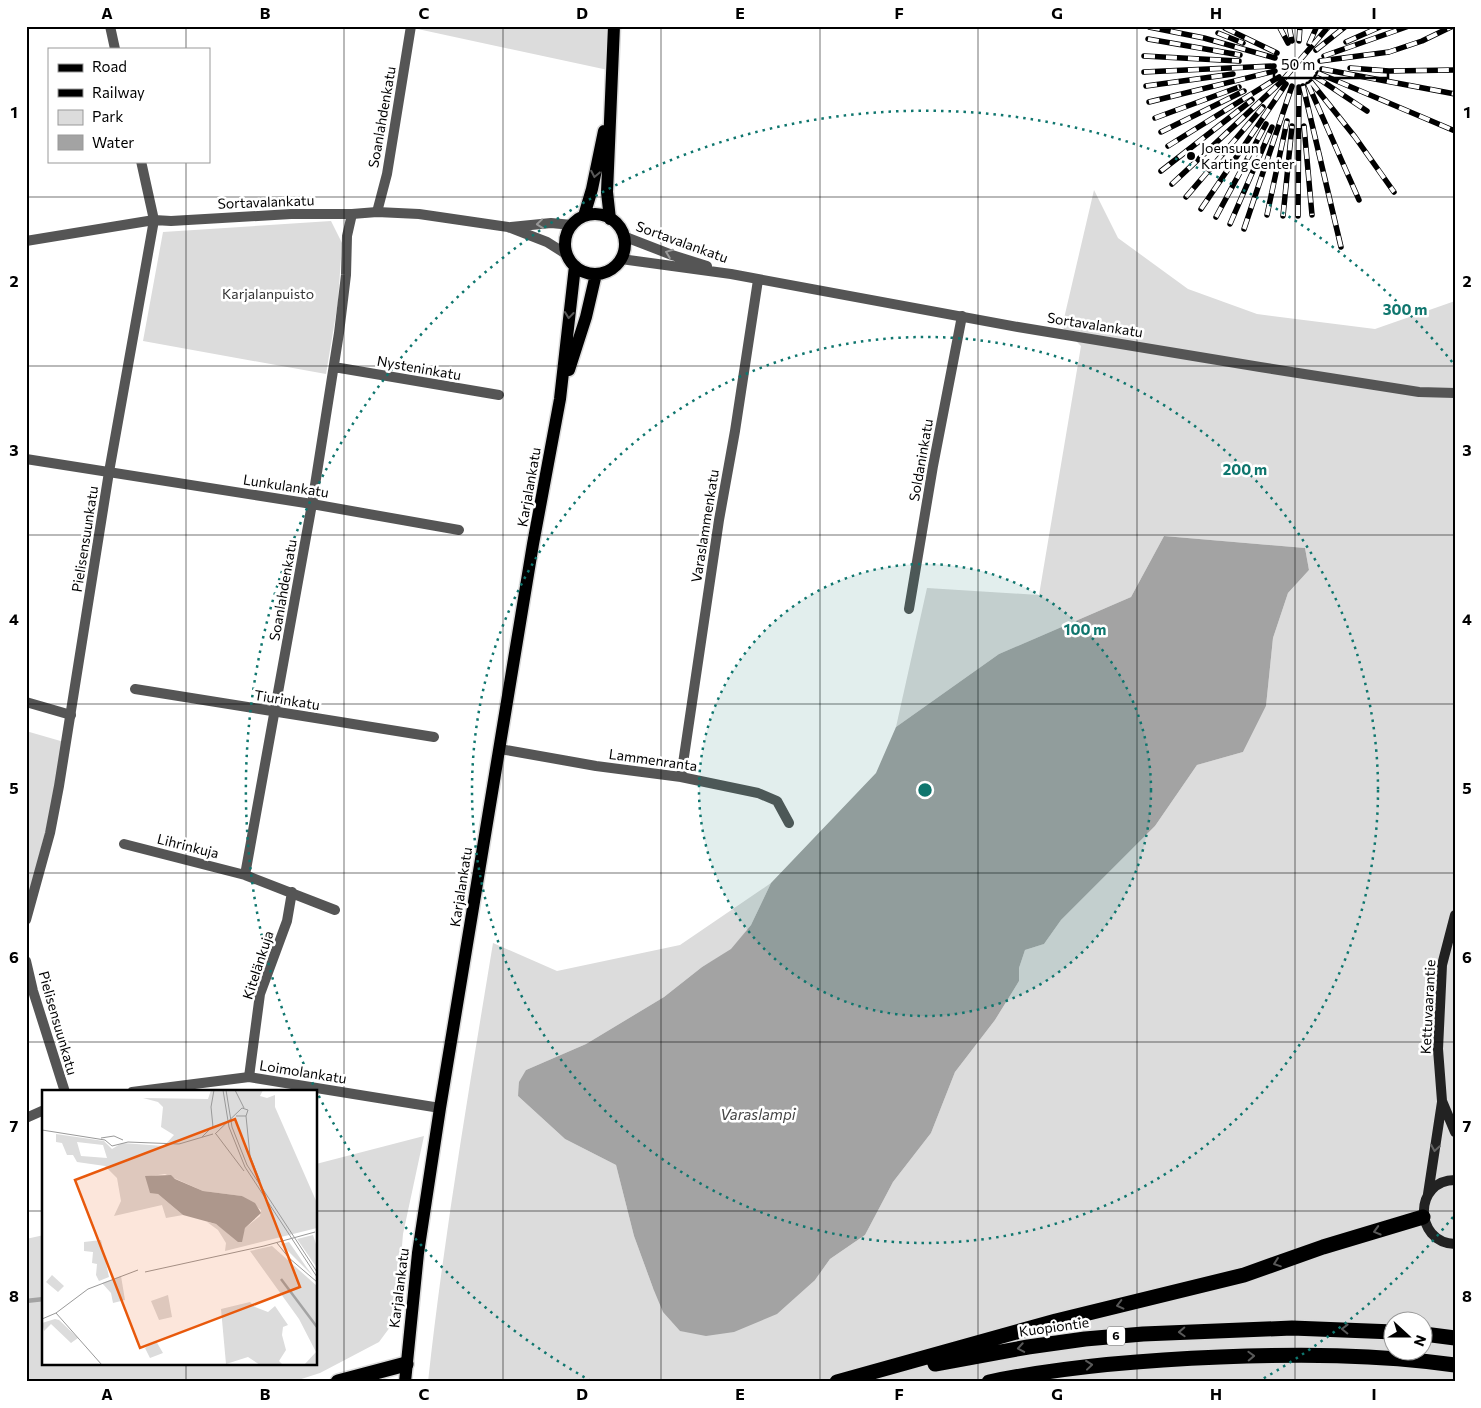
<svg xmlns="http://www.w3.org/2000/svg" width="1481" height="1408" viewBox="0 0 1481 1408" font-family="Commissioner,sans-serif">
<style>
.green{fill:#dcdcdc;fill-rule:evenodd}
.water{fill:#a3a3a3}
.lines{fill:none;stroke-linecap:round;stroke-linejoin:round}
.stream{stroke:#a3a3a3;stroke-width:4.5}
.primary-casing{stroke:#dbdbdb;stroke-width:15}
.motorway-casing{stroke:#dbdbdb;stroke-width:18}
.minor{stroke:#555;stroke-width:10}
.tertiary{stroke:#555;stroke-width:10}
.secondary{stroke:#222;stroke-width:10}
.primary{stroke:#000;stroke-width:12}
.motorway{stroke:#000;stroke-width:15}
.rail-casing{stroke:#000;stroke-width:5.5}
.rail{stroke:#fff;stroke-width:4;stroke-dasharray:11;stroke-linecap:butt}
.oneway{stroke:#595959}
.oneway2{stroke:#999}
.oneway3{stroke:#646464}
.grid{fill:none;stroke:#000;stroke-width:1;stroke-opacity:0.55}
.ring{fill:none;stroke:#0f766e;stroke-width:2.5;stroke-dasharray:2.5 5}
.poi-dot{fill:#000;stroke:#fff;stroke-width:2}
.labels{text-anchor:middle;stroke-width:5;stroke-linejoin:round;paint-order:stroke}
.shield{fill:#fff;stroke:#4c4c4c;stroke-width:1}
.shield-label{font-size:12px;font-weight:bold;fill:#000}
.street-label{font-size:14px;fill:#000;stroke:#fff}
.poi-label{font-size:14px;fill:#000;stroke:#fff;text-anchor:start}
.park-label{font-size:14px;fill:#333;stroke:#fff}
.water-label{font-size:15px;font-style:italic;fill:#444;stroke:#fff}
.inset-river{fill:none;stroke:#a3a3a3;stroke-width:2.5}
.inset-road{fill:none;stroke:#999;stroke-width:1}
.view{fill:#e8590c;fill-opacity:0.15;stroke:#e8590c;stroke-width:2.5}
.inset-edge{fill:none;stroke:#000;stroke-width:2.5}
.centre{fill:#0f766e;stroke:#fff;stroke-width:2.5}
.ring-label{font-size:15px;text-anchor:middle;font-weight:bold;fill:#0f766e;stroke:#fff;stroke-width:5;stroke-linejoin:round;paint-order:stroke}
.neatline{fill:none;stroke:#000;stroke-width:2}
.grid-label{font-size:16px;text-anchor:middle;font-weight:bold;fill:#000}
</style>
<rect width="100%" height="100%" fill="#fff"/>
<path class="green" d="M413,26H610L608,70L413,28Z
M1094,190L1118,238L1188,289L1257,314L1375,329L1455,301V1382H428C444,1235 469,1089 493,943L557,971L680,945L771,883L751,925L731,950L702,967L664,997L586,1044L526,1070L518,1096L565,1139L616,1165L634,1236L653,1288L815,1280L830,1259L865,1235L893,1182L931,1133L955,1072L995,1020L1019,981V968L1025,950L1044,944L1061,920L1155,826L1197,765L1243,752L1266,706L1273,638L1288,593L1309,570L1305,548L1164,536L1131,597L999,654L896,727L927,588L1039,595L1081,346L1062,327ZM1394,1320H1424V1350H1394Z
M331,221L342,243L338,302L326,374L143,341L163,232Z
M26,731L64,742L57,785L26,908Z
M424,1136L403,1234L396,1319L379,1342L320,1373L292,1382H26V1239L44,1235V1364H316V1164Z"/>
<path class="water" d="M1164,536L1305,548L1309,570L1288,593L1273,638L1266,706L1243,752L1197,765L1155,826L1061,920L1044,944L1025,950L1019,968V981L995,1020L955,1072L931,1133L893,1182L865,1235L830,1259L815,1280L777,1314L734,1332L706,1336L680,1331L663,1312L653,1288L634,1236L616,1165L565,1139L518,1096L519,1082L526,1070L586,1044L664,997L702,967L731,949L751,925L771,883L876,773L896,727L999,654L1131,597Z"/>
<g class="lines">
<path class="stream" d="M26,1301L44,1299"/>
<g class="primary-casing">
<path id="primary" d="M565 244a30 30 0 1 1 60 0a30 30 0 1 1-60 0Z
M584,216L592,189L604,131
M610,219L607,192L614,26
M569,370L586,317L596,274
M405,1382L418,1253L440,1108L533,544L560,399L575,266"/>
</g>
<g class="motorway-casing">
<path id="motorway" d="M1424,1334L1455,1338
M935,1364L1028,1347L1085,1339L1143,1334L1292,1328L1394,1332
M338,1382L406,1364
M837,1382L1056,1321L1244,1275L1323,1247L1423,1217
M989,1382C1066,1366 1142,1360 1220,1357C1298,1354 1376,1354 1455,1365"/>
</g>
<path class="minor" d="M377,212L387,174L411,26
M26,241L154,220
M334,367L499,395
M26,459L312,504L459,530
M909,609L933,466L962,316
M135,689L434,737
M26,702L71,715
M500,749L596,766L681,777L758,793L777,801L789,823
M681,777L719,520L735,431L758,280
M124,844L245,875
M335,910L245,875L312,504L339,333L346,275L347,236L352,214
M249,1077L260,994L287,921L292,892
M26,1118L44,1110"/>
<path class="tertiary" d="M110,26L115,49
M154,220L171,221L291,214H352L377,212L419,214L508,227L547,242L566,254
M511,227L551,223L572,225
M623,236L672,255L707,266
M621,259L731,274L1018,327L1260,367L1419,392L1455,393
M26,920L50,833L59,786L109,472L154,220L141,161
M26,961L33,991L65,1092
M132,1092L249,1077L440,1108"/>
<path class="secondary" d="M1455,915L1442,965L1438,1049L1442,1101L1455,1132
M1455,1180C1414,1180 1413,1242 1455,1244
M1428,1194L1442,1102"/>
<use href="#primary" class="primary"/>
<use href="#motorway" class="motorway"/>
<g class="rail-casing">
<path id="rail" d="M1279,26L1288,43
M1289,26L1292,41
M1149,27L1204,38L1275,58
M1225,28L1277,53
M1218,33L1243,43
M1148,39L1240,55
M1299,41L1300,26
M1346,42L1382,26
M1309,44L1317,26
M1316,50L1346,26
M1144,56L1239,61
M1324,56L1409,26
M1320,61L1389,52L1422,41L1453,26
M1350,68L1389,71L1455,70
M1322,69L1455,94
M1144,72L1274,66
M1318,73L1455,131
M1316,77L1367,111
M1311,82L1355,137L1394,192
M1308,84L1359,200
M1146,86L1233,74
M1303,86L1341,247
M1149,102L1275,71
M1155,118L1239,87
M1304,126L1312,215
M1161,132L1244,91
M1168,146L1279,77
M1161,171L1252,100
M1172,184L1282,81L1329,26
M1186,197L1263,107
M1201,209L1286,84
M1267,215L1287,121
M1283,216L1292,126
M1298,216L1299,87
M1216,217L1266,124
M1230,224L1272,127
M1244,229L1292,86"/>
</g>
<use href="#rail" class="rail"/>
</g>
<defs><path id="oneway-chevron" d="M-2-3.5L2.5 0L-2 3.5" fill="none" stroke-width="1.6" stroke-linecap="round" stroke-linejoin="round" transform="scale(1.25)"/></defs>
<g class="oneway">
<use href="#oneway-chevron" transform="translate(595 174) rotate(101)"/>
<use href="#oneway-chevron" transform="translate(569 315) rotate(96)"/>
<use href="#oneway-chevron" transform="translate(1377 1231) rotate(164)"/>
<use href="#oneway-chevron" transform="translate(1277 1263) rotate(161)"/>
<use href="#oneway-chevron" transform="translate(1120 1305) rotate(166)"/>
<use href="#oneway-chevron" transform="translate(1345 1329) rotate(-179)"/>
<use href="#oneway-chevron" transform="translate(1182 1332) rotate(178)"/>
<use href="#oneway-chevron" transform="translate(1021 1348) rotate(170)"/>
<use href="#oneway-chevron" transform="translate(1251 1356) rotate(-2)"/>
<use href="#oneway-chevron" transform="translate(1089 1365) rotate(-6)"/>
</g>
<g class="oneway2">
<use href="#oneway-chevron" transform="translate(540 224) rotate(174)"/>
<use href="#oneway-chevron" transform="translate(669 253) rotate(-159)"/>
</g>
<use class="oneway3" href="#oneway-chevron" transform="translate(1435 1148) rotate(99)"/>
<path class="grid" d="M186,26V49M344,26V1382M503,26V1382M661,26V1382M820,26V1382M978,26V1382M1137,26V1382M1295,26V1382M186,161V1092M26,197H1455M26,366H1455M26,535H1455M26,704H1455M26,873H1455M26,1042H1455M26,1211H44M316,1211H1455M186,1364V1382"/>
<circle cx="925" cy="790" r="226" fill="#0f766e" fill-opacity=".12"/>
<g class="ring">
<circle cx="925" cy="790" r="226"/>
<circle cx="925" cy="790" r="453"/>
<path d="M1453 1217A679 679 0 0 1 1259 1381M591 1381A679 679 0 1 1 1453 363"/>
</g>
<circle class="poi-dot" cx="1191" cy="156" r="5"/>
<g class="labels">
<rect class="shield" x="1107" y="1326.5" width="18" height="19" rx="4"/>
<g class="shield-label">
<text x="1116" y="1340">6</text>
</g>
<g class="street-label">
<text transform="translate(382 117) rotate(-80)" y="5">Soanlahdenkatu</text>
<text transform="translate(266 202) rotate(-2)" y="5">Sortavalankatu</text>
<text transform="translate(682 242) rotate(20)" y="5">Sortavalankatu</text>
<text transform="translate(1095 325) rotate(9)" y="5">Sortavalankatu</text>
<text transform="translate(419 368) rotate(10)" y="5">Nysteninkatu</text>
<text transform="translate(921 460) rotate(-80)" y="5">Soldaninkatu</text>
<text transform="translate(286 486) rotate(9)" y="5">Lunkulankatu</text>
<text transform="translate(529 487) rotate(-80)" y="5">Karjalankatu</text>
<text transform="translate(705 526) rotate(-81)" y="5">Varaslammenkatu</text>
<text transform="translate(85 539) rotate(-81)" y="5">Pielisensuunkatu</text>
<text transform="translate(283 590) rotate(-80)" y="5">Soanlahdenkatu</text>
<text transform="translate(287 700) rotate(9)" y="5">Tiurinkatu</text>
<text transform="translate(653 760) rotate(8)" y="5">Lammenranta</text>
<text transform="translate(188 846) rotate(14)" y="5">Lihrinkuja</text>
<text transform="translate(461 887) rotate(-81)" y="5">Karjalankatu</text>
<text transform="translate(258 965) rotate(-72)" y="5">Kitelänkuja</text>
<text transform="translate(1428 1007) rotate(-87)" y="5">Kettuvaarantie</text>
<text transform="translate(58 1023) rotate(74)" y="5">Pielisensuunkatu</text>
<text transform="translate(303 1072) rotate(9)" y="5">Loimolankatu</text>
<text transform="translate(399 1288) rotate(-83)" y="5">Karjalankatu</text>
<text transform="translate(1054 1327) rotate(-8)" y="5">Kuopiontie</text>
</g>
<g class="poi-label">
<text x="1201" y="153">Joensuun<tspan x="1201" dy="16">Karting Center</tspan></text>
</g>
<g class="park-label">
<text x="268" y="299">Karjalanpuisto</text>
</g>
<g class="water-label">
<text x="758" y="1120">Varaslampi</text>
</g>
</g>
<g transform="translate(42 1090)">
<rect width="275" height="275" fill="#fff"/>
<path d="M169,0H221L218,6L225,8L233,5V17L275,113V138L183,161L184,153L176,140L165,132L174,134L198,152L203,138L218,126L219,120L200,106L161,101L123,84L109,86L116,104L141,125L124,128L120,115L72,126L79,111L75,88L63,76L35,72L31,65H25L20,53L14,52V44L62,51L70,59L80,53L122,56L132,45L119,37L121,17L116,12L101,8L166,9ZM35,52L61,55L65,68L39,66ZM271,145L275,157V178L255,149ZM59,150L67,187L57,191L54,185L55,174L50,173L51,162L42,161V152ZM247,152L265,178L271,186L239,154ZM230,156L275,196V275H262L274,262L257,229L208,161ZM10,185L22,196L16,202L4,192ZM79,186L83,210L71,213L69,203L60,193ZM126,205L130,227L117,230L109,211ZM208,212L213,217L226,222L233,216L246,235L241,237L240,245L244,260L237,271L241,275H218L206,267L184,274L179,219ZM13,229L17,230L36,248L29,253L9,234L2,241L0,233ZM114,251L121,263L108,268L103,258Z" fill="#dcdcdc" fill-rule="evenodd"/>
<path d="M129,85L133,89L161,101L200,106L213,113L219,123L203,138L200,152H196L174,134L141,125L116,104L108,103L103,86Z" fill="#a3a3a3"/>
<path class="inset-river" d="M239,189L275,237"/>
<path class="inset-road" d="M181,0L187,37L203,77L275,187M184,0L190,37L205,75L275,182M193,0L202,18M204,26L208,66L218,91M171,37L169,17L172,0M0,40L63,50L70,56L86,52L137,54L171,44M173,44L200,18L206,20L204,26H194M174,44L202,81M160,47L170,37L179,35M59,48L72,46L81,50M235,153L247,168L275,192M103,182L222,156L273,142M14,223L60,275M0,229L14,223L46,199L96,180"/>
<path class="view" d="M193,29L258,197L98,258L33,90Z"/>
<rect width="275" height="275" class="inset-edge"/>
</g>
<circle cx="925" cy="790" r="8" class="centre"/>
<g class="ring-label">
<text x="1405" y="315">300 m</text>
<text x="1245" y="475">200 m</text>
<text x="1085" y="635">100 m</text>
</g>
<rect width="1481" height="1408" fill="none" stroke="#ffffff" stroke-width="55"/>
<rect x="48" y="48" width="162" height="115" fill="#ffffff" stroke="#999999"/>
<rect x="58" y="64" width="25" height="8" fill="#000000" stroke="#999999"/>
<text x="92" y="72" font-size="15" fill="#000000">Road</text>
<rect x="58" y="89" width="25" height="8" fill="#000000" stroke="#999999"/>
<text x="92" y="98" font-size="15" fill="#000000">Railway</text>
<rect x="58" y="110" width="25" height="15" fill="#dcdcdc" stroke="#999999"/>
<text x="92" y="122" font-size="15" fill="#000000">Park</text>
<rect x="58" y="135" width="25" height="15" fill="#a3a3a3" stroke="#999999"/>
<text x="92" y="148" font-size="15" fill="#000000">Water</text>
<g transform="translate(1408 1336) rotate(111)"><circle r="24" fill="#ffffff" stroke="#999999"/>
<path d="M0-4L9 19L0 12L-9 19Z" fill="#000000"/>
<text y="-8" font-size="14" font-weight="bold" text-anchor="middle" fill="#000000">N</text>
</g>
<path d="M1274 70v8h114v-8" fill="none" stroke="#000000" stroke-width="2.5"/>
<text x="1281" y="70" font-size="15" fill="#000000" stroke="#ffffff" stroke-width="4" paint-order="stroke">50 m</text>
<rect x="28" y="28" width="1426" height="1352" class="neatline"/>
<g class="grid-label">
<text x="107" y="19">A</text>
<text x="265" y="19">B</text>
<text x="424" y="19">C</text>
<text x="582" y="19">D</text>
<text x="740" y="19">E</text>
<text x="899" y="19">F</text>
<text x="1057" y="19">G</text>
<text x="1216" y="19">H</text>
<text x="1374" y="19">I</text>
<text x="14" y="118">1</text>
<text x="1467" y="118">1</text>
<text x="14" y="287">2</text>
<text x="1467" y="287">2</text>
<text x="14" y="456">3</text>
<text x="1467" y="456">3</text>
<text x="14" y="625">4</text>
<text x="1467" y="625">4</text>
<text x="14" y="794">5</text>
<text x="1467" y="794">5</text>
<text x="14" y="963">6</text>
<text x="1467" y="963">6</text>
<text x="14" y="1132">7</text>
<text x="1467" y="1132">7</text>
<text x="14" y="1302">8</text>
<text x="1467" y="1302">8</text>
<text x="107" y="1400">A</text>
<text x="265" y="1400">B</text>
<text x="424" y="1400">C</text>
<text x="582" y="1400">D</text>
<text x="740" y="1400">E</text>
<text x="899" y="1400">F</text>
<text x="1057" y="1400">G</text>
<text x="1216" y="1400">H</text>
<text x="1374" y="1400">I</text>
</g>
</svg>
